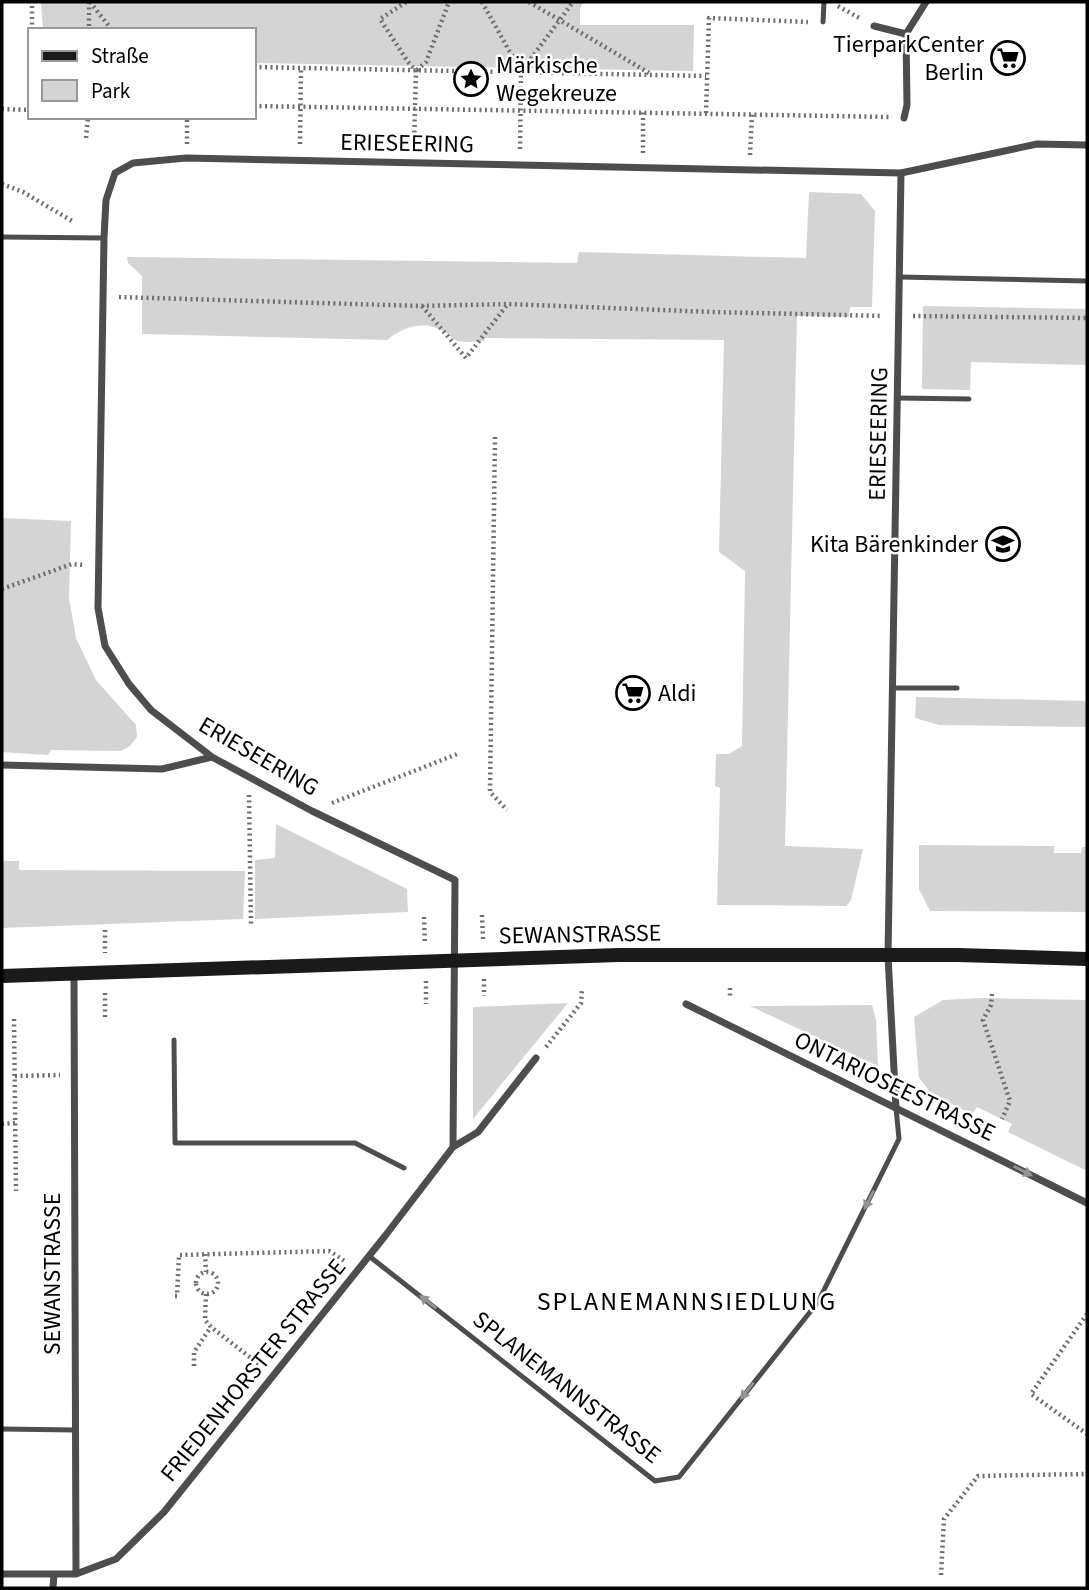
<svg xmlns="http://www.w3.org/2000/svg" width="1089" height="1590" viewBox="0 0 1089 1590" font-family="'Source Sans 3',sans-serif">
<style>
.green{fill:#d4d4d4}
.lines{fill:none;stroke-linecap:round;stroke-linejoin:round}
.path{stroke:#6f6f6f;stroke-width:4.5;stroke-dasharray:2 3.5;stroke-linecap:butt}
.lane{stroke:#4d4d4d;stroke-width:5}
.street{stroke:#4d4d4d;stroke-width:7}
.secondary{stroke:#1a1a1a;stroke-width:14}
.oneway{fill:#949494}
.labels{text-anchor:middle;stroke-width:5;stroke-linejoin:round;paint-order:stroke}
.poi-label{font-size:24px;fill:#000;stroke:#fff;text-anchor:end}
.street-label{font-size:24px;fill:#000;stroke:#fff}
.neighbourhood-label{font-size:26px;letter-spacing:2px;fill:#000;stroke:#fff}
</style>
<rect width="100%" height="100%" fill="#fff"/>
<path class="green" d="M41,2H583L580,9V25H694L693,71L254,63V30H43Z
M809,192L861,194L875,211L872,307H850L849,317L797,316L785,846L863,849L851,900L846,906L717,905L720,788L715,786L716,754H729L742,746L745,571L719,552L724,340L485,338L484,341C476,341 464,343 457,341C452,339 448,333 443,331C423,320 403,327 387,340L142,334V276L128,263L127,257L577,263L579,252L806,258Z
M923,306L1087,309V365L971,362L970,390L922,389Z
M2,518L71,521L69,598L76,638L96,680L136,725L137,737L130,746L121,751L51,750L48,755L2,752Z
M916,697L1087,701V727L939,725L915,718Z
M276,824L407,889L408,912L255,919V860L275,858Z
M919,845L1054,846V853H1081L1082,847H1087V912L930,911L919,889Z
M2,861H19V870L245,871L243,919L2,928Z
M983,998L1087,1000V1171L1008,1132L1012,1124L977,1107L972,1114L933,1095L919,1078L914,1017L943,1000Z
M568,1003L473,1119V1007Z
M872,1005L876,1020L878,1066L750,1006Z"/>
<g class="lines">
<path class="path" d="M89,2V30
M90,2L112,30
M406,2L380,19L408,62L416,71L414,147
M482,2L521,72
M529,2L649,73
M838,6L861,19
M32,30V2
M254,67L706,76
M417,70L426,62L449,2
M254,106L890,117
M2,109L30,110
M706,113L709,18L808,22
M86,138L88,117
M187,144V117
M300,144L301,68
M520,149L521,72L573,2
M643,153V112
M750,155L752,114
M2,184L23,192L72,221
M119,297L421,306L508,304L713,312L883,316
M422,306L466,358L507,305
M913,316L1087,318
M495,437L490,792L507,810
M2,589L72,564L84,565
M249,795L251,925
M332,803L460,753
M482,915L483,939
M424,917L425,944
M105,930V953
M484,979V996
M426,981V1004
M730,988V997
M992,994L991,1005L983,1020L1010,1101L1002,1119
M105,1017V993
M14,1019L16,1191
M546,1047L581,1003L582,990
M15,1076L60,1075
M2,1124L15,1123
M205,1254L206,1272
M196 1283a11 11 0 1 1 22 0a11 11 0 1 1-22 0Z
M206,1294L205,1320L211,1327L260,1365
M175,1296H177L179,1255L329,1251L346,1262
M1087,1314L1031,1394L1087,1434
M194,1366V1352L211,1327
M941,1575L944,1519L978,1476L1087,1474"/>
<path class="lane" d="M823,22L824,2
M2,237L104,238
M900,277L1087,281
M898,398L969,399
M893,688H957
M174,1040L175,1143H355L404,1168
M369,1256L655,1481L679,1477L818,1302L899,1139L896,1108
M2,1429L75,1430"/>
<path class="street" d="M874,26L906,34
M904,118L907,105L906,34L926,2
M2,765L162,769L212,757
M74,974L76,1574
M686,1004L1087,1203
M896,1108L888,956L901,173
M453,1147L455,880L312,811L212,757L151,710L129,684L105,646L98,608L104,238L106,200L115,173L133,163L186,158L901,173L1037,144L1087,145
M2,1574H76L116,1559L164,1512L385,1236L453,1147L478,1132L536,1058
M53,1588L54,1574"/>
<path class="secondary" d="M2,976L619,955H958L1087,959"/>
</g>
<defs><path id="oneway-solid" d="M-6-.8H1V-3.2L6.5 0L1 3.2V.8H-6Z" transform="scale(1.75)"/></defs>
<g class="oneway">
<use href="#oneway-solid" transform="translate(1023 1171) rotate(27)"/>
<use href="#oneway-solid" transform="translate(869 1200) rotate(117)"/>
<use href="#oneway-solid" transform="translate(428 1302) rotate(-142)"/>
<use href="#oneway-solid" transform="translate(747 1391) rotate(128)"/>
</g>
<defs>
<g id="supermarket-ring" transform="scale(1.75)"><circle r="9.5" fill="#fff" stroke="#000" stroke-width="1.5"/><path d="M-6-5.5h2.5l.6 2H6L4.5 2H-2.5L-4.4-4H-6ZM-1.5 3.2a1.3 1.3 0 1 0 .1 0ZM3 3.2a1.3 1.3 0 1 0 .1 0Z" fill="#000"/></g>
<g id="sight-ring" transform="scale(1.75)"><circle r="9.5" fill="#fff" stroke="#000" stroke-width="1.5"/><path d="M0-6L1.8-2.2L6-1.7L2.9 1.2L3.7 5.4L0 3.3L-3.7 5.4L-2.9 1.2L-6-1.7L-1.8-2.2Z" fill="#000"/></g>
<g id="school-ring" transform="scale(1.75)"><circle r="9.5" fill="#fff" stroke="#000" stroke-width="1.5"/><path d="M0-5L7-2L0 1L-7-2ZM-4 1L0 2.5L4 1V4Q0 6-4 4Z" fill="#000"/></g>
</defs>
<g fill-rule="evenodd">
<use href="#supermarket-ring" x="1008" y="58"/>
<use href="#sight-ring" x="471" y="79"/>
<use href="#school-ring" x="1003" y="544"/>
<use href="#supermarket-ring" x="633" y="693"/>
</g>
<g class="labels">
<g class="poi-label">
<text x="984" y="52">TierparkCenter<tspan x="984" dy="28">Berlin</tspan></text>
<text x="496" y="73" text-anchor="start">Märkische<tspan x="496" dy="28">Wegekreuze</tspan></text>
<text x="978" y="552">Kita Bärenkinder</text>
<text x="658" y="701" text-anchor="start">Aldi</text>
</g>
<g class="street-label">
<text transform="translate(407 143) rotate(1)" y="8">ERIESEERING</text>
<text transform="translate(878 434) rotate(-89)" y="8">ERIESEERING</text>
<text transform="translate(259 756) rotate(30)" y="8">ERIESEERING</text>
<text transform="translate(580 934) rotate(-1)" y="8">SEWANSTRASSE</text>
<text transform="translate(895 1086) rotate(26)" y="8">ONTARIOSEESTRASSE</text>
<text transform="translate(52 1274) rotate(-90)" y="8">SEWANSTRASSE</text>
<text transform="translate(253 1370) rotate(-51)" y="8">FRIEDENHORSTER STRASSE</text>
<text transform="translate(567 1387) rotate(38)" y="8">SPLANEMANNSTRASSE</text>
</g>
<g class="neighbourhood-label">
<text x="687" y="1310">SPLANEMANNSIEDLUNG</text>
</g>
</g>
<rect width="1089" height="1590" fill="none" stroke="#000000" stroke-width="7"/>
<rect x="28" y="28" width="228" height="91" fill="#ffffff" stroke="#999999" stroke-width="2"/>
<rect x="42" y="51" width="35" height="10" fill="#1a1a1a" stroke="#999999" stroke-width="2"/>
<text x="91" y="63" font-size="21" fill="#000000">Straße</text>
<rect x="42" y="80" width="35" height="21" fill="#d4d4d4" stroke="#999999" stroke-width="2"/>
<text x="91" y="98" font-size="21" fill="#000000">Park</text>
</svg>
